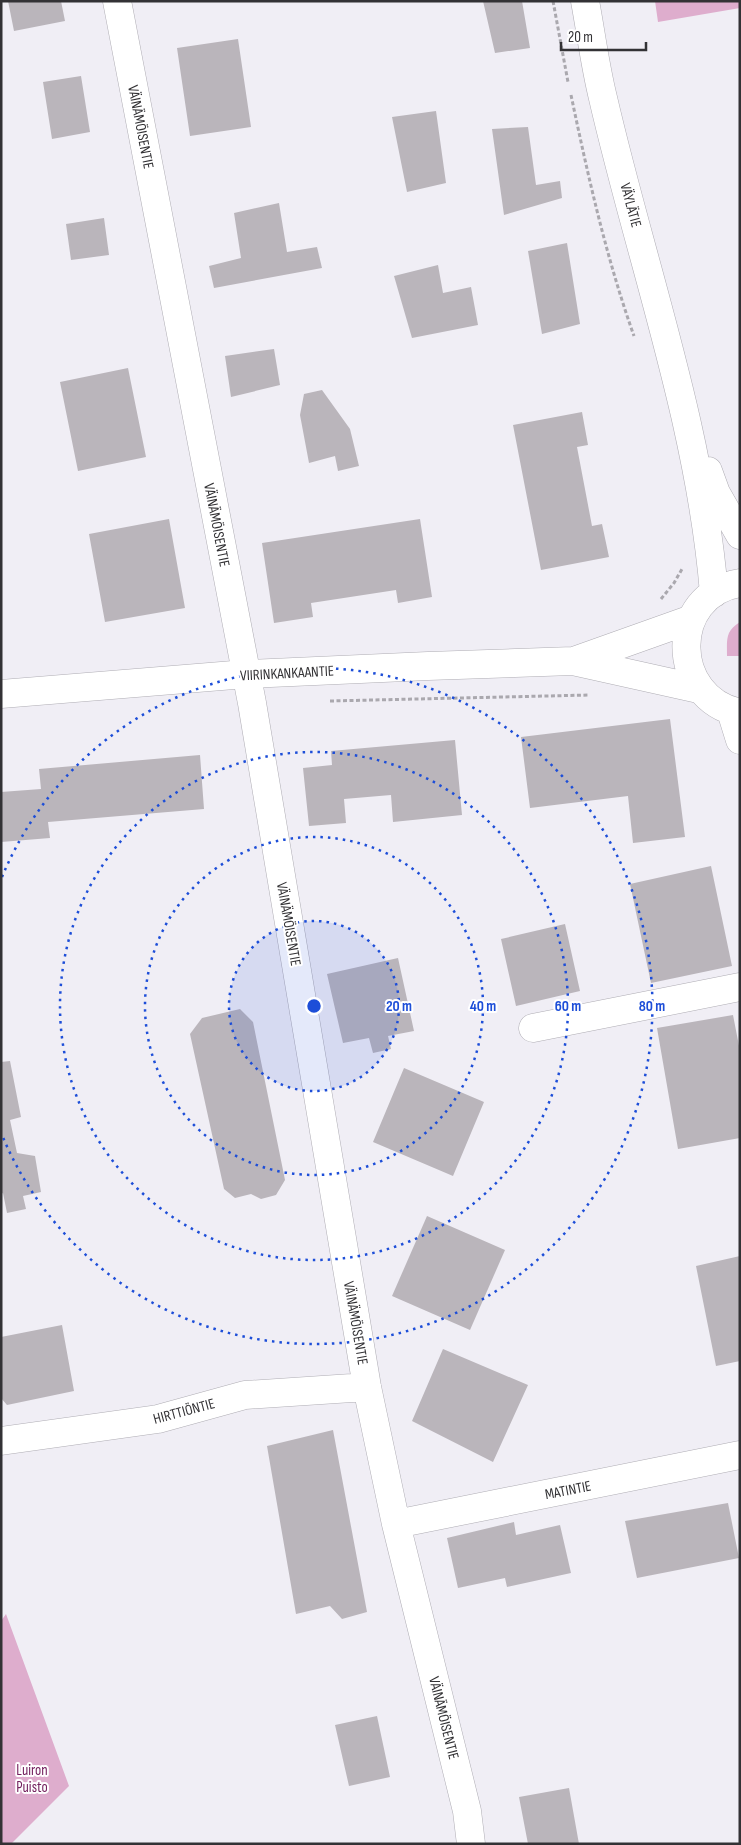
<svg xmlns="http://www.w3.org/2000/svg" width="741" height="1845" viewBox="0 0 741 1845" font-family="'Sofia Sans Condensed',sans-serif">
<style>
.green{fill:#deadcd}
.building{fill:#bab5bb}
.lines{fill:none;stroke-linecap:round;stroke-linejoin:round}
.street-casing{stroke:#afadb4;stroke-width:29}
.secondary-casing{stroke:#afadb4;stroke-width:29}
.path{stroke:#aaa8ae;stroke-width:3;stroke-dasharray:4 2.5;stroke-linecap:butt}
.street{stroke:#fff;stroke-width:28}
.secondary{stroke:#fff;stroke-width:28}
.ring{fill:none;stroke:#1d4ed8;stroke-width:2.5;stroke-dasharray:2.5 5}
.labels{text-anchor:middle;stroke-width:4;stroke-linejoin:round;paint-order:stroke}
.street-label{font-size:15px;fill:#333235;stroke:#fff}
.park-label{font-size:15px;fill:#73215e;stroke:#fff}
.centre{fill:#1d4ed8;stroke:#fff;stroke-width:2.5}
.ring-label{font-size:15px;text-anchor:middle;font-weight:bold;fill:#1d4ed8;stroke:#fff;stroke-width:4;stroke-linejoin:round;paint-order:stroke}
</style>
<rect width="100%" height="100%" fill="#f0eef5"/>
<path class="green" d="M655,1H740V8L658,22Z
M740,622V656H727C727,640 725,631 740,622Z
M6,1614L69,1786L11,1844H1V1621Z"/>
<path class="building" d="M8,1H61L65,21L14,31Z
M483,1H522L530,48L495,53Z
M238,39L251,127L190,136L177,48Z
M81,76L90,132L52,139L43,82Z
M436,111L446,183L407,192L392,117Z
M528,127L536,185L560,181L562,198L504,215L492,129Z
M279,203L287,252L317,247L322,268L214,288L209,266L241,258L234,213Z
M104,218L109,255L71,260L66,224Z
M567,243L580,324L542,334L528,251Z
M438,265L443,293L471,287L478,325L412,338L394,276Z
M274,349L280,385L231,397L225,356Z
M128,368L146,457L78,471L60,382Z
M322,390L350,429L359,466L338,471L335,456L309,463L300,415L304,394Z
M582,412L588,445L577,447L592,526L602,524L609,557L541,570L513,425Z
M169,519L185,608L105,622L89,534Z
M420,519L432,597L398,603L396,590L311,603L313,617L274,623L262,543Z
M670,719L685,837L633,843L628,796L530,808L521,737Z
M455,740L462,815L393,822L391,795L344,799L346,823L309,826L303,768L332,765L331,751Z
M200,755L204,809L48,822L50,838L1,842V792L41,789L39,769Z
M711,866L732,966L651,983L630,884Z
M565,924L580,991L516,1006L501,939Z
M398,958L414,1031L388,1036L391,1049L373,1053L369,1038L343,1043L327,974Z
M240,1009L253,1022L285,1180L276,1195L261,1199L251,1194L235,1198L224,1189L190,1034L202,1018Z
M733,1015L740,1051V1138L678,1149L657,1028Z
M10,1061L21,1117L10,1120L17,1153L35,1156L41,1192L23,1196L26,1209L7,1213L3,1193L1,1194V1062Z
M404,1068L484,1102L453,1176L373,1142Z
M427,1216L505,1250L470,1330L392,1296Z
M740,1256V1361L716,1366L696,1266Z
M62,1325L74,1391L7,1405L1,1398V1337Z
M443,1349L528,1385L493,1462L412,1421Z
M333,1430L367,1612L342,1619L330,1606L296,1614L267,1446Z
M728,1503L739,1558L637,1578L625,1521Z
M514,1522L516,1535L560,1525L571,1573L507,1587L505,1578L458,1588L447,1538Z
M377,1716L390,1777L349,1786L335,1725Z
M569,1788L579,1844H528L519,1797Z"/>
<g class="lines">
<g class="street-casing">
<path id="street" d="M117,1L252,703L367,1387L396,1524L467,1811L471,1844
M533,1028L740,987
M1,1441L158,1419L245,1395L367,1387
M396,1524L740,1455"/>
</g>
<g class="secondary-casing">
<path id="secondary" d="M585,1C591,33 595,66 603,98C641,263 700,423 714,593
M708,471L716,493L740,535
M740,583C668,594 669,698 740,713
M574,661L692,619
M1,694L246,674L428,666L573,661L699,689
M731,711L740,740"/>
</g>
<path class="path" d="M553,1L568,82
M571,95C588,176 606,257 634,336
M661,599L674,583L682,569
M330,701L589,695"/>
<use href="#street" class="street"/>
<use href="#secondary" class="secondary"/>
</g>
<circle cx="314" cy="1006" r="85" fill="#1d4ed8" fill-opacity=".12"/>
<g class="ring">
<circle cx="314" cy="1006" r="85"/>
<circle cx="314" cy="1006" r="169"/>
<circle cx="314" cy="1006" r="254"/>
<path d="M2 877A338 338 0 1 1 2 1135"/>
</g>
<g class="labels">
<g class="street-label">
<text transform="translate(141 127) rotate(79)" y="5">VÄINÄMÖISENTIE</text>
<text transform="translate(631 205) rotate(75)" y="5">VÄYLÄTIE</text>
<text transform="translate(217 525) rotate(79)" y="5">VÄINÄMÖISENTIE</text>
<text transform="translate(287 673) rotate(-3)" y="5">VIIRINKANKAANTIE</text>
<text transform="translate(289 924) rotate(80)" y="5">VÄINÄMÖISENTIE</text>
<text transform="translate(356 1323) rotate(80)" y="5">VÄINÄMÖISENTIE</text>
<text transform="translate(184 1411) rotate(-15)" y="5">HIRTTIÖNTIE</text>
<text transform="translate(568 1490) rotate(-11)" y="5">MATINTIE</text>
<text transform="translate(444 1718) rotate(76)" y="5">VÄINÄMÖISENTIE</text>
</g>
<g class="park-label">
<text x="32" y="1775">Luiron<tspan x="32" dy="17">Puisto</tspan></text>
</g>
</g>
<circle cx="314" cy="1006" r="8" class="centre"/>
<g class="ring-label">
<text x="399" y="1011">20 m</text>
<text x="483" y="1011">40 m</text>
<text x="568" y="1011">60 m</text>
<text x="652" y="1011">80 m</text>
</g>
<rect width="741" height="1845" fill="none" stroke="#333235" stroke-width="5"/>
<path d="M561 42v8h85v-8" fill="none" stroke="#333235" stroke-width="2.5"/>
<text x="568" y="42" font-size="15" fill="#333235" stroke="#ffffff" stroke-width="4" paint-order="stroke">20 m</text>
</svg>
